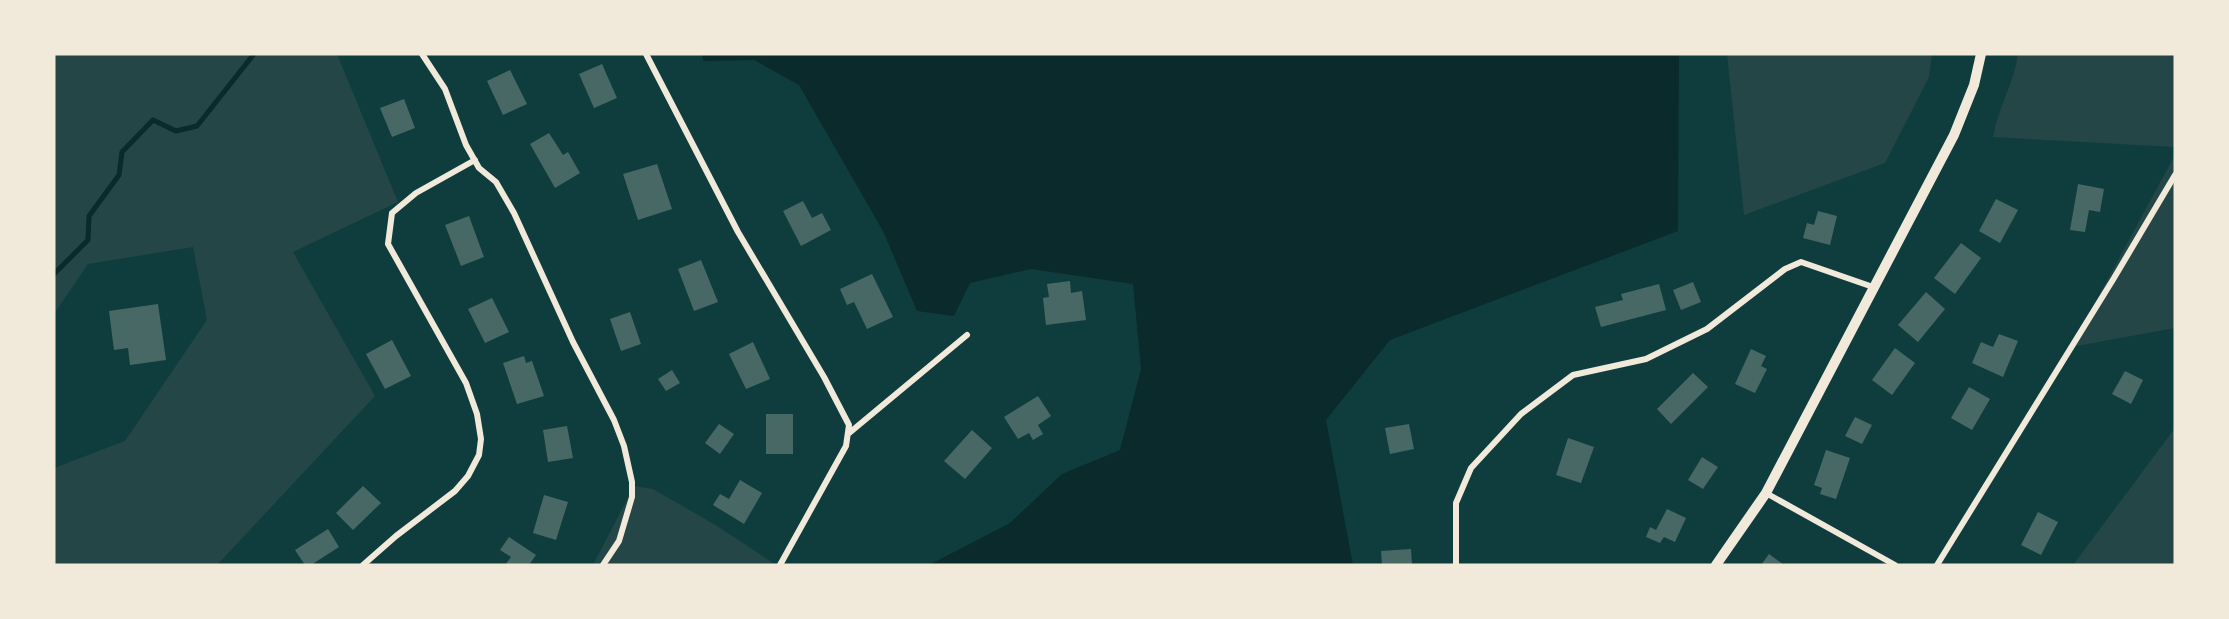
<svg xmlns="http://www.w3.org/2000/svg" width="2229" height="619" viewBox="0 0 2229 619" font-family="Barlow,sans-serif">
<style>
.green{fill:#244646}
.water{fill:#0a2a2b}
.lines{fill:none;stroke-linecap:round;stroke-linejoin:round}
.stream{stroke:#0a2a2b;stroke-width:5}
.building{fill:#486865}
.minor{stroke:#f1e9da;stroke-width:6}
.tertiary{stroke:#f1e9da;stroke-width:10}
</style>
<rect width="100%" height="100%" fill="#0f3d3e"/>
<path class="green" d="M54,54H337L398,202L293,252L375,396L217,565H54V468L125,441L207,320L193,247L88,264L54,314Z
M1727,54H1932L1929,77L1885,163L1744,215Z
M2018,54H2175V147L1993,137C1998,108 2014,83 2018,54Z
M2175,155V328L2071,347Z
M2175,428V565H2073Z
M634,486L653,489L717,526L776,565H593Z"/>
<path class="water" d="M702,54H1679L1678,231L1390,340L1326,420L1353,565H929L1010,523L1062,474L1120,450L1141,369L1133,284L1031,269L970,283L954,316L917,311L883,231L799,85L754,60L703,61Z"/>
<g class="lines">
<path class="stream" d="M54,274L88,240L89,216L119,175L122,152L153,120L176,131L197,126L254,54"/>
</g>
<path class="building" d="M602,64L617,98L594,108L579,74Z
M510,70L527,104L503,115L487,81Z
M404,99L415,128L392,137L380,108Z
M549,133L563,155L568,152L580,173L555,188L530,144Z
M657,164L672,209L638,220L623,174Z
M2078,184L2104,189L2100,212L2089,210L2085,232L2070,230Z
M1996,199L2018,210L2000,243L1979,231Z
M803,201L812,218L822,213L831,230L801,246L783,211Z
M1818,211L1837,216L1830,245L1803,238L1807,223L1814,225Z
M469,216L484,257L461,266L445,225Z
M1961,243L1981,258L1955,294L1934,278Z
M701,260L718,302L694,311L678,269Z
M872,274L893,317L867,329L854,302L847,305L840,289Z
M1070,281L1071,293L1082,291L1086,320L1046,325L1043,298L1049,297L1047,284Z
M1693,282L1701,302L1681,310L1673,290Z
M1659,284L1666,310L1601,327L1595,307L1623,300L1621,294Z
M1926,292L1945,309L1918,342L1898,325Z
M492,298L509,332L485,343L468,309Z
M158,304L166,360L130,365L128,348L114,350L109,311Z
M630,312L641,344L621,351L610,319Z
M1999,334L2018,341L2003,377L1972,363L1981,342L1993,347Z
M392,340L411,376L385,389L366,354Z
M753,342L770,379L746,389L729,354Z
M1895,348L1915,363L1892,395L1872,380Z
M1751,349L1766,356L1761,366L1767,369L1755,393L1735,384Z
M524,356L526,363L532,361L544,396L517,404L503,363Z
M672,370L680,383L666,391L658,379Z
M2125,371L2143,380L2131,404L2112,394Z
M1693,373L1708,387L1671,424L1657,409Z
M1969,387L1990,399L1972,430L1951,418Z
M1038,396L1051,416L1038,425L1043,434L1033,440L1029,433L1018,439L1004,417Z
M766,414H793V454H766Z
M1855,417L1872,425L1862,444L1845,436Z
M719,424L734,434L720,454L705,443Z
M1409,424L1414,449L1390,454L1385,428Z
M567,426L573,458L548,462L543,430Z
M972,430L992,448L965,479L944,461Z
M1568,438L1594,447L1581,483L1556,475Z
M1826,450L1850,458L1836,499L1820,494L1822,488L1814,485Z
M1702,457L1718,467L1703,489L1688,480Z
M740,480L762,493L744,524L713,505L720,494L729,499Z
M363,486L381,503L353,530L336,513Z
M544,495L568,502L556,540L533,533Z
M1667,509L1686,518L1675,542L1664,537L1660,543L1646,537L1650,527L1656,530Z
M2038,512L2058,522L2041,555L2021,545Z
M328,529L339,547L311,565H305L295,550Z
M509,537L536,555L529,565H505L511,557L500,550Z
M1411,549L1412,565H1382L1381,551Z
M1769,554L1784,565H1761Z"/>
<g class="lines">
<path class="minor" d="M422,54L445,89L466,145L479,168L496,182L514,213L573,342L614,420L624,446L632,482V497L619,541L603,565
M646,54L738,232L824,377L849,425L846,446L780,565
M848,434L967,335
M1766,493L1895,565
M363,565L396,536L455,491L468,476L479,455L481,439L477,414L466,383L388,244L392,213L416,193L475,160
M1456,565V503L1471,468L1521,414L1573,375L1646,359L1707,329L1785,269L1801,262L1873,287
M1937,565L2114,278L2175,175"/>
<path class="tertiary" d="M1716,565L1766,493L1954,135L1974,85L1981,54"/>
</g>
<rect width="2229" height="619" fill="none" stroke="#f1e9da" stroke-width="111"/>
</svg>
